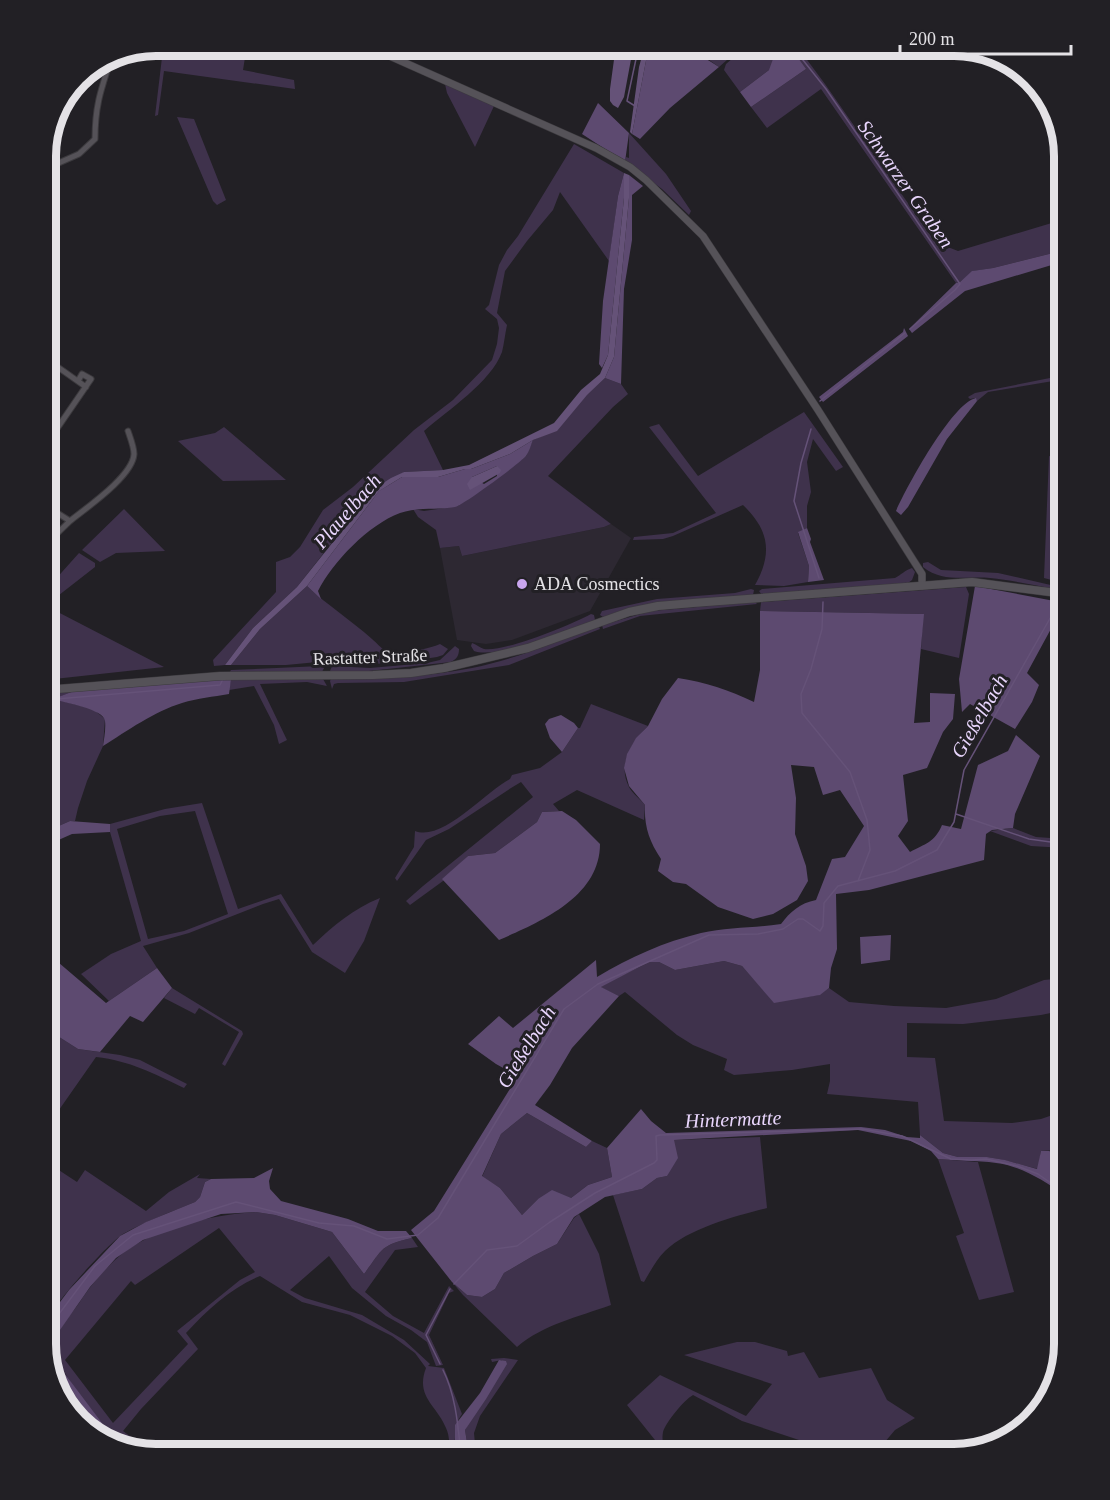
<svg xmlns="http://www.w3.org/2000/svg" width="1110" height="1500" viewBox="0 0 1110 1500" font-family="'Times New Roman',serif">
<style>
.built{fill:#2d2832}
.green{fill:#3f324c;fill-rule:evenodd}
.forest{fill:#5d4a70;fill-rule:evenodd}
.water{fill:#655278}
.lines{fill:none;stroke-linecap:round;stroke-linejoin:round}
.stream{stroke:#655278;stroke-width:1.5}
.minor-casing{stroke:#3c3a3e;stroke-width:7}
.tertiary-casing{stroke:#3c3a3e;stroke-width:8}
.secondary-casing{stroke:#3c3a3e;stroke-width:9}
.minor{stroke:#555258;stroke-width:5}
.tertiary{stroke:#555258;stroke-width:7}
.secondary{stroke:#555258;stroke-width:8}
.poi-dot{fill:#c9a5ee;stroke:#222025;stroke-width:2}
.labels{text-anchor:middle;stroke-width:6;stroke-linejoin:round;paint-order:stroke}
.poi-label{font-size:18px;fill:#e4e2e6;stroke:#222025;text-anchor:start}
.street-label{font-size:18px;fill:#e4e2e6;stroke:#222025}
.water-label{font-size:20px;font-style:italic;fill:#e9d6fd;stroke:#222025}
.rim{fill:none;stroke:#e4e2e6;stroke-width:8}
</style>
<rect width="100%" height="100%" fill="#222025"/>
<path class="built" d="M611,524L631,538L590,611L512,640L486,644L457,640L440,548L459,546L462,556L604,527Z"/>
<path class="green" d="M207,45H247L243,70L294,80L295,89L164,71L158,115L155,116L163,49L205,55Z
M673,45H744L719,67L705,57Z
M748,45H796L825,84L935,242L958,251L1065,219V250L993,268L973,271L960,282L956,283L821,89L767,128L751,107L806,69L769,70L740,92L724,70L726,64Z
M445,84L494,106L475,147L447,93Z
M177,117L194,119L226,200L217,205L213,201Z
M629,133L666,174L691,211L689,215L662,189L625,162L626,157L629,158Z
M574,144L624,173L618,196L609,261L560,192L553,210L527,241L505,271L497,313L507,325C505,334 504,344 502,352C491,382 448,410 424,431L443,470L404,472L356,512L297,587L253,628L225,665L214,666L213,660L276,592V562L290,557L300,547L323,510L353,487L414,430L453,400L492,360L497,344L499,328L497,319L485,309L489,305L499,265L507,250L518,236Z
M1065,375V379L988,392L977,401L975,398L970,399L968,397L975,393Z
M605,378L621,384L628,394L613,407L548,476L611,524L604,527L462,556L459,546L440,548L436,530L418,517L413,509L424,511L458,506L526,456L533,440L542,436Z
M804,412L843,467L836,471L813,439L807,462L811,492L807,506V528L798,533L809,566L808,582L784,586L755,585C773,553 769,530 743,505L673,536L663,539L633,540L634,537L673,533L716,513L649,427L659,424L698,476Z
M224,427L286,480L223,481L178,441L215,433Z
M1049,456L1065,460V573L1059,582L1044,578Z
M124,509L165,551L116,553L100,562L82,550Z
M79,553L95,563V567L45,606V591Z
M928,562L941,570L998,573L1055,586L1054,589C1033,585 1011,580 990,578C965,576 943,583 923,567V563Z
M912,568L915,572L912,580L908,583L762,595L759,591L762,589L895,578C901,575 905,570 912,568Z
M307,586C327,605 351,620 372,639C377,643 383,651 390,653C402,655 428,649 440,644L448,649L443,655L437,657L397,663L366,664L328,661L286,665H231L260,629Z
M966,587L969,594L959,658L921,649L923,614L760,611L761,602Z
M751,589L754,590L753,595L619,612L603,617L600,615L602,611L657,599L735,593Z
M755,602L757,604L640,616L603,629L602,625L651,611Z
M48,607L52,609L164,667L45,680V610Z
M591,614L594,615L595,620C571,629 497,660 474,651L471,646L472,643C476,644 480,648 484,649C506,652 570,625 591,614Z
M598,625L600,629L509,665L404,682L338,683L334,684L332,689L330,681L331,679C378,679 426,677 472,668C516,659 557,642 598,625Z
M455,646L459,649C459,655 457,659 451,662L369,671H330L332,666L370,668L427,663L440,660Z
M321,666L324,668L322,672L229,673L231,670Z
M323,679L327,686L307,682L260,684L287,740L279,744L274,725L254,686L229,690L231,680Z
M74,691L54,699L93,709L105,719L103,746L87,781L78,808L75,821H70L45,832V695Z
M591,704L648,726C632,742 617,764 629,787C632,793 640,799 645,805L644,820L577,790L553,804L559,811L542,812L537,822L495,853L468,856L443,881L410,905L406,901L423,886L533,797L521,782L511,788L449,829L426,840L397,881L395,878L414,847L415,831C443,842 486,791 510,779L512,775L540,768L562,752L578,728H580Z
M202,803L238,909L281,894L313,945C334,925 353,909 380,898L364,941L345,973L312,952L279,899L263,904L189,933L143,946L157,968L109,1001L81,974L111,954L141,941L110,832V824L165,809ZM195,811L228,914L184,931L148,939L117,829L160,816Z
M1013,828L1036,837L1065,839V848L1031,846L990,831Z
M724,961L742,966L774,1002L819,995L829,988L849,1002L894,1006L946,1008L996,999L1044,980L1065,978V1010L1041,1015L963,1024L907,1023V1057L935,1058L944,1121L1012,1123L1041,1119L1064,1111L1059,1131L1058,1150L1041,1151L1038,1169L1004,1160L987,1157H958L943,1153L920,1135L918,1102L827,1094L830,1081V1064L792,1070L734,1075L724,1070L727,1059L693,1045L677,1035L625,992L619,996L600,987L649,962H659L675,970Z
M172,988L242,1031L243,1034L225,1066L222,1064L239,1032L199,1008L195,1014L164,998Z
M45,1028L78,1049L120,1055L140,1060L187,1084L184,1088C153,1073 130,1061 96,1057L45,1130Z
M527,1113L586,1147L592,1141L607,1148L612,1177L588,1185L571,1198L538,1199L522,1215L500,1188L482,1177L501,1134Z
M760,1137L767,1208C736,1216 689,1228 665,1251C656,1260 650,1272 644,1282L641,1281L613,1195L642,1189L657,1178L667,1176L674,1140Z
M938,1159L978,1162L1014,1292L979,1300L956,1236L964,1233Z
M45,1161L77,1182L85,1170L146,1211L169,1192L200,1174L197,1178L211,1179L205,1182L200,1197L195,1202C171,1212 146,1221 123,1234C109,1243 62,1295 54,1310C47,1324 48,1340 48,1355C42,1333 45,1319 54,1299L45,1293Z
M256,1212L275,1215L332,1232L364,1274C383,1249 380,1245 412,1238L418,1247L395,1250L365,1292L393,1316L424,1333L449,1286L454,1291L449,1293L429,1335L443,1365L436,1366L427,1342L411,1330L386,1316L352,1288L329,1256L290,1290L305,1298L362,1315L404,1340L430,1364L428,1366L444,1368L462,1414C452,1427 458,1441 451,1455C449,1448 450,1436 446,1428C437,1405 415,1397 426,1368L415,1353L392,1336L350,1315L302,1302L260,1276C232,1287 207,1310 186,1333L198,1349L141,1409L123,1431C148,1453 205,1452 238,1455H149L113,1444L111,1435C95,1415 56,1371 56,1346C56,1330 68,1318 77,1306C88,1289 100,1274 115,1260C149,1228 211,1215 256,1212ZM219,1228L255,1272L240,1280L177,1331L188,1344L113,1423L65,1360L131,1281L135,1285Z
M579,1214L599,1254L611,1305C578,1317 544,1324 517,1347L463,1295L452,1282L467,1295L482,1297L495,1289L504,1273L533,1256L557,1244L574,1218Z
M737,1342H755L787,1351L788,1356L804,1352L819,1378L871,1368L887,1400L915,1418L895,1430L879,1449L884,1455H862L799,1440L742,1421L693,1395C684,1400 666,1422 663,1432C661,1443 666,1443 659,1455H644L655,1440L627,1405L660,1375L746,1416L772,1384L684,1355Z
M504,1358L518,1360L480,1416L474,1433L476,1455H469L465,1430L502,1360L492,1362L491,1359Z
M49,1361L57,1385L100,1440L60,1400Z"/>
<path class="forest" d="M649,45C679,45 694,50 719,67L670,108L640,139L632,134Z
M793,51L806,69L751,107L740,92L769,70L773,59Z
M598,103L629,133L625,162L582,134Z
M624,173V198L608,355L602,368L599,364L603,301L618,196Z
M629,175L643,186L632,195V240L624,289L621,384L605,378L614,357L629,198Z
M1065,250V261L965,291L912,333L909,329L956,283L960,282L972,271L993,268Z
M904,328L908,336L823,402L819,397L903,332Z
M976,398L977,401L947,439L908,507L901,515L896,511C906,488 952,403 976,398Z
M533,440C531,445 529,452 526,456C520,463 462,506 455,507C437,510 417,507 400,513C368,525 333,562 318,591L321,599L307,586L379,491L402,477H438L465,469H471L510,454ZM497,466V476L484,484L472,477Z
M807,528L811,539L810,542L824,580L808,582L809,566L798,532Z
M975,586L1065,603L1027,673L1039,685L1032,702L1015,729L970,704L962,712L959,679Z
M760,611L924,614L914,723L930,722V693L955,694L953,719L943,732L927,768L903,775L908,821L898,836L910,852C925,844 935,842 942,825L961,829L978,765L1008,751L1016,735L1040,756L1015,814L1013,828L992,830L986,834L984,860L869,890L836,894L837,949L831,968L829,988L820,995L774,1003L742,966L724,961L675,970L659,962H649L601,987L619,996L572,1048L550,1085L535,1105L592,1141L586,1147L527,1113L501,1134L482,1176L500,1188L522,1215L538,1199L552,1190L571,1198L588,1185L612,1177L607,1148L641,1109L651,1121L666,1133L861,1127L885,1130L907,1137L920,1138V1135L943,1153L958,1157H987L1005,1160L1037,1169L1041,1151H1049L1058,1154L1065,1195C1044,1181 1021,1166 996,1163C977,1160 957,1161 938,1159L931,1151L911,1141L858,1130L674,1140L678,1158L667,1176L657,1178L642,1189L605,1197L574,1217L557,1244L533,1256L504,1273L495,1289L482,1297L467,1295L452,1282L411,1230L434,1211L518,1076L496,1064L468,1044L499,1016L513,1028L596,960L597,977C630,957 664,942 701,933C727,927 755,928 781,924C790,912 800,903 816,900L832,859L845,857L864,826L840,790L823,795L814,767L791,765L796,798L795,834L806,866L808,881L797,900L773,914L753,919L718,907L686,884L673,882L658,871L661,859C649,841 644,826 645,805L629,786L624,768L627,754L636,738L648,726L662,699L678,678C705,682 729,690 754,702L760,670Z
M213,680H231L229,694C213,697 198,698 182,703C155,711 127,731 103,746C104,739 106,729 105,721C104,709 65,703 53,699L74,691Z
M561,715L574,723L578,728L562,752L550,738L545,724L549,719Z
M562,811L576,820L600,844C600,897 540,922 499,940L442,879L468,856L495,853L537,822L542,812Z
M70,821L110,824V832L72,834L45,846V832Z
M891,935L890,960L861,964L860,937Z
M45,951L106,1003L157,968L172,988L143,1022L130,1016L100,1052L78,1049L45,1028Z
M273,1168L269,1181L270,1189L281,1201L348,1219L378,1231H406L412,1238C380,1245 383,1249 364,1274L332,1232L275,1215L256,1212L221,1214L143,1240L116,1258L90,1287L60,1330L56,1347L65,1374L111,1435L113,1444L100,1440L57,1385L48,1355V1328L54,1310L69,1290L120,1236L146,1222L195,1202L200,1197L205,1182L211,1179L254,1178Z
M499,1360L506,1361L507,1364L486,1399L465,1430L469,1455H451L455,1447V1425L480,1393Z"/>
<path class="water" d="M616,45L632,50V54L624,97L618,108L613,105L610,101V89Z
M645,45H649L632,134L630,132L639,67Z
M624,173L629,175V198L614,357L605,378L587,395L557,431L533,440L510,454L471,469H465L438,477H402L379,491L307,586L260,629L231,665H225L253,628L297,587L377,487L391,478L404,472L443,470L469,465L554,423L581,390L600,374L608,355L624,198Z
M497,466L501,470L500,473L470,490L467,484L472,477Z"/>
<g class="lines">
<path class="stream" d="M791,45L826,89L960,284L955,290L910,329
M635,106L627,101L639,45
M820,401L905,333
M811,429L801,463L794,501L819,578
M823,602L822,629L811,669L801,694L802,713L850,772L867,820L870,850L858,881
M45,700L220,685L223,679
M956,814L1029,839L1065,844
M454,1284L487,1250L517,1246L550,1222L595,1193L654,1163L657,1160L656,1136L660,1135L863,1129L902,1136L951,1159L972,1160L986,1159L1017,1166L1038,1174L1062,1191
M440,1364L426,1335L450,1289
M443,1370C456,1396 458,1426 461,1455
M108,1442V1438L69,1395L54,1364L53,1322L95,1266L133,1235L236,1202L319,1223L354,1226L387,1239L418,1235L438,1218L564,1009L598,984L709,935L758,934L783,929L798,919H803L820,931L823,926L824,903L838,886L895,871L937,850L954,822L964,770L1061,599"/>
<g class="minor-casing">
<path id="minor" d="M45,169L79,154L95,139C95,108 100,92 110,62
M45,358L86,387
M45,446L91,379L82,374L78,381
M70,521C86,508 133,476 134,454C134,447 130,437 128,431
M45,545L70,521L51,509
M1065,1189C1062,1164 1057,1141 1065,1116
M1065,1281V1243"/>
</g>
<g class="tertiary-casing">
<path id="tertiary" d="M365,45L596,148L630,167L646,180L703,236L818,410L915,563L922,574V586"/>
</g>
<g class="secondary-casing">
<path id="secondary" d="M45,690L220,676L373,675L411,673L444,668L528,648L629,612L658,606L693,603L972,582L1065,594"/>
</g>
<use href="#minor" class="minor"/>
<use href="#tertiary" class="tertiary"/>
<use href="#secondary" class="secondary"/>
</g>
<circle class="poi-dot" cx="522" cy="584" r="6"/>
<g class="labels">
<g class="poi-label">
<text x="534" y="590">ADA Cosmectics</text>
</g>
<g class="street-label">
<text transform="translate(370 657) rotate(-2)" y="6">Rastatter Straße</text>
</g>
<g class="water-label">
<text transform="translate(906 184) rotate(55)" y="7">Schwarzer Graben</text>
<text transform="translate(347 511) rotate(-49)" y="7">Plauelbach</text>
<text transform="translate(979 716) rotate(-60)" y="7">Gießelbach</text>
<text transform="translate(526 1047) rotate(-58)" y="7">Gießelbach</text>
<text transform="translate(733 1119) rotate(-2)" y="7">Hintermatte</text>
</g>
</g>
<path d="M0 0H1110V1500H0ZM156 56H954A100 100 0 0 1 1054 156V1344A100 100 0 0 1 954 1444H156A100 100 0 0 1 56 1344V156A100 100 0 0 1 156 56Z" fill="#222025" fill-rule="evenodd"/>
<path class="rim" d="M156 56H954A100 100 0 0 1 1054 156V1344A100 100 0 0 1 954 1444H156A100 100 0 0 1 56 1344V156A100 100 0 0 1 156 56Z"/>
<path d="M900 45v9h171v-9" fill="none" stroke="#e4e2e6" stroke-width="3"/>
<text x="909" y="45" font-size="18" fill="#e4e2e6" stroke="#222025" stroke-width="4.5" paint-order="stroke">200 m</text>
</svg>
